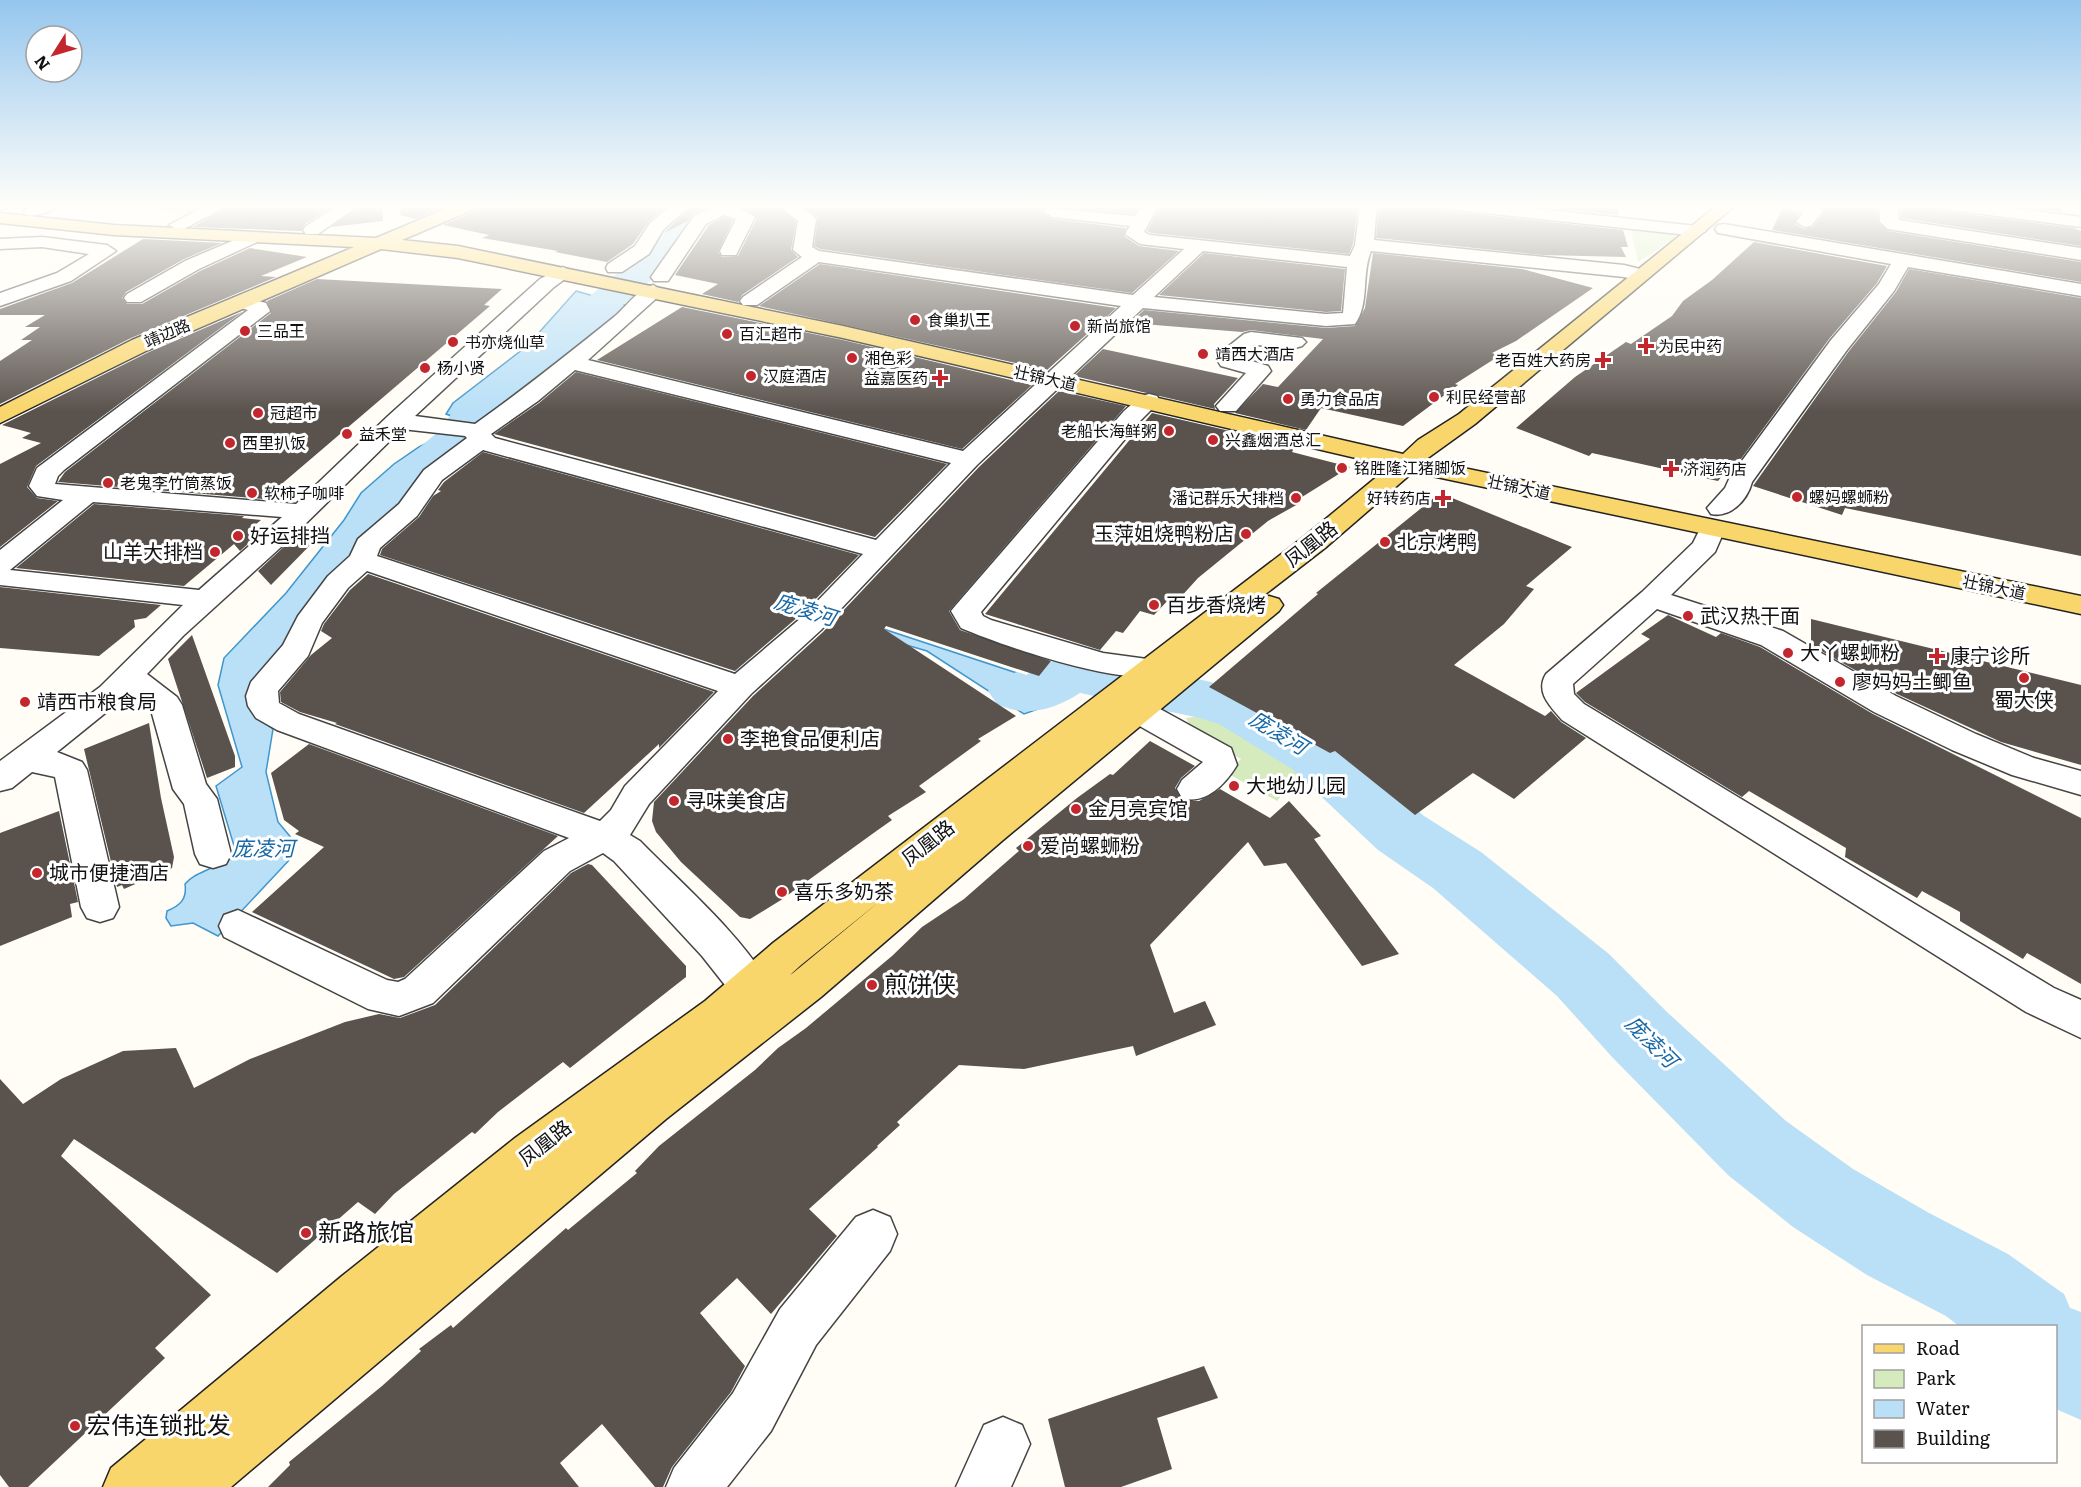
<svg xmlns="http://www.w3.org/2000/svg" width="2081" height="1487" viewBox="0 0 2081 1487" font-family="Literata,'Noto Sans SC',serif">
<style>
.green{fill:#d5ebbd}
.water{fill:#b9e0f7;stroke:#3f96cf;stroke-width:1.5}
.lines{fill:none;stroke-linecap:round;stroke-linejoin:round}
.river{fill:#b9e0f7;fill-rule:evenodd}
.building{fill:#5a524d}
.minor-casing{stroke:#444;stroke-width:3}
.major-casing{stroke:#222;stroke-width:3}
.minor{fill:#fff;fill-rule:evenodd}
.major{fill:#f9d66b;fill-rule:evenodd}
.poi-dot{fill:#c4262e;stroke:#fff;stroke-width:2}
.labels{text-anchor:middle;stroke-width:6;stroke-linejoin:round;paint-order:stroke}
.far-poi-label{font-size:16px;fill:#111;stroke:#fff;text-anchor:start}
.far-street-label{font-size:16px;fill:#111;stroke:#fff}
.poi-label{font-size:20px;fill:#111;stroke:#fff;text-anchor:start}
.street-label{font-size:20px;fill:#111;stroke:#fff}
.water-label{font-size:21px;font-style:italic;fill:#1768a6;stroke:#fff}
.near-poi-label{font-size:24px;fill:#111;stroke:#fff;text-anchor:start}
</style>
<rect width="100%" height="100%" fill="#fffdf5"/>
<path class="green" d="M94,204H216L191,214Z
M1630,226L1678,233L1674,239L1638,262Z
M1209,715C1245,720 1289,754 1313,780L1291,786L1277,801L1227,773L1241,759L1192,730L1186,718Z"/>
<path class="water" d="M692,204H724L665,265L640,258L657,246L665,228Z
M576,291L629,306L479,426L446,414L453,403L527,346Z
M441,436L464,438L465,443L303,614L265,723L273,729L266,772L278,822L293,840L296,847L294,855L218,936L193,923L171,926L166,918L167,911C181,905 187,899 185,884C197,869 220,871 235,849L216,786L242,767L218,685L224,658L286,593L344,520L361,493L394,464L419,447Z
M841,615L1035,679L1046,677L1061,657L1104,669L1061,701L1024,714L927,651L831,623Z"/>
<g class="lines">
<path class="river" d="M684,204H722L717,211L703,219L673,261L487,424L468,450L410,502L394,506L378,502L371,492L378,482L438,432L457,406L649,247Z
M1074,656L1207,681L1261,696L1334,739L1424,816L1481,852L1609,954L1667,1012L1786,1121L1853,1169L1929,1213L2008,1254L2064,1294L2070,1308L2081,1312V1420L2056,1409V1326H1959L1946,1316L1867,1275L1793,1227L1728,1175L1613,1058L1557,996L1433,888L1378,850L1292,769L1219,724L1200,718L1080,693C1053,710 1027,718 997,704L988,691L997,678L1017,672L1026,675L1047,663Z"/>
</g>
<path class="building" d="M233,204H337L305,224L301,231L193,227Z
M363,204H382L383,221L331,227Z
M401,204H452L416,219L400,215Z
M482,204H670L649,221L633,244L607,262L555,252L558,251L482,238L489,235L443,225L478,210Z
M694,204H716L693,214L688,221L664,233Z
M744,204H775L796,222L791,250L798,257L742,295L738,302L702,294L718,284L675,275L709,225L724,217L733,220L718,252L722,257L738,256L757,218L742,207Z
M796,204H1140L1134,214L1047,206L1042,212L1053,219L1126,228L1124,236L1139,246L1179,251L1132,293L820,249L814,246L818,217Z
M1161,204H1358L1353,244L1349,254L1151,233L1147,231Z
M1379,204H1436L1447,211L1623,230L1628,247H1621L1626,257L1542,255L1376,238Z
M1510,204H1616L1619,215Z
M1815,204H1878V222L1888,231L2081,262V282L1772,230L1782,209L1799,214L1795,224L1804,229L1813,227L1825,211Z
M1899,204L1934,206L1944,211L2074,228L2081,231V246L1901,218Z
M1996,204L2060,205L2063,212Z
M143,239L222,243L184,259L126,292L122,298L127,304H142L200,271L250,248L307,257L261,276L276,277L131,338L0,404V361L32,340H21L40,327H25L45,315H0V309L72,283Z
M1754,242L1887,266L1877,283L1829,339L1727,478L1722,476L1718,481L1592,453L1589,456L1516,428L1575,377L1626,342L1631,344L1672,316L1683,301L1712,280Z
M1204,253L1345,269L1341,311L1326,312L1159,295Z
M1373,253L1522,269L1593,288L1516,341L1492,353L1499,356L1455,384L1458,385L1403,426L1321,408L1306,430L1235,413L1263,384L1278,387L1323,339L1251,330L1242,332L1130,323L1144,310L1326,328L1355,326L1365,308Z
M820,264L1116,308L1102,321L1098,320V324L1047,370L759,306Z
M1909,269L2081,298V556L1845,508L1842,515L1753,486L1849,351L1896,292Z
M317,279L502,289L484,305L490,306L264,499L58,482L65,472L271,313L267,301Z
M682,307L843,340L1032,385L962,449L597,360Z
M242,312L36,466L27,487L37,498L58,501L0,547V464L41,443L22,438L31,433L2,425L149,352Z
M1103,349L1238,378L1214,404L1215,409L1074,376Z
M576,372L947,464L875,537L494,434L539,403Z
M1059,391L1126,406L949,611L960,630L1051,661L1039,676L886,626L884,629L1016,716L978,739L981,741L919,786L926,792L888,816L892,820L875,832L781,900L750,919L740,917L681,862L656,832L652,821L654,802L753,696L823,632L979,467Z
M1152,413L1295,446L1292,452L1350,467L1294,502L1298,504L1268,521L1198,578L1179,599L1171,597L1154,615L1140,611L1123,633L1116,631L1100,650L985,614Z
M483,452L859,555L799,616L735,671L380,555L382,549L419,517L433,496L441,491L438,490L444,482Z
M1440,493L1572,547L1526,586L1534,589L1504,624L1454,665L1545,716L1551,711L1561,722L1586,738L1514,799L1473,773L1415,815L1335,751L1330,753L1209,687L1318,594L1316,593Z
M94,504L244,516L242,518L261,520L255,525L268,526L240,551L234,544L184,586L16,568Z
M304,528L325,530L271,585L258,571Z
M368,574L714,692L659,748V744L584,813L335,724L337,723L300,712L281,702L280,692L311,655L332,638L321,631L324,624L350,590Z
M0,587L161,605L146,618L134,620L135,627L99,656L0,648Z
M1668,615L1716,637L1721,633L1760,647L1873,714L2081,818V984L2027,953L2023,959L1960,921V912L1922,891L1917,898L1845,857L1846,848L1749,791L1742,797L1585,702L1576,693L1650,639L1641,634Z
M1811,619L2081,685V765L2001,742L1897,694L1811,645Z
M192,635L235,756V767L207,778L168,659Z
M149,723L161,798L174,857L172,868L124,889L122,885L117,887L84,749Z
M1150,741L1195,766L1181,778L1175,788L1182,800L1199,801L1220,789L1270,818L1289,801L1321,836L1314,839L1399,954L1362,966L1286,863L1264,866L1248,842L1150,945L1174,1013L1205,1001L1216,1025L1136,1056L1133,1046L1024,1069L959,1065L897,1122L900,1125L877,1146L878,1147L809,1209L837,1236L771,1314L737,1278L700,1313L745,1366L731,1392L672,1467L663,1487H655L602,1424L560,1463L579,1487H268L290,1465L289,1462L382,1386L421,1351L419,1349L451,1325L453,1328L566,1228L568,1230L637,1173L635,1171L659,1146L755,1070L778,1048L806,1028L892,956L922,927L964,899L1019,851L1016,848L1077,798L1110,774L1113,775Z
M309,744L558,836L404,977L394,979L252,912L324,847L295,834L299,831L284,820L271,773Z
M59,811L78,902L70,904L72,917L0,946V833Z
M588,864L592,865L686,966V977L570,1068L563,1062L498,1112L475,1134L472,1132L394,1194L375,1214L358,1202L277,1273L74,1139L61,1156L211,1295L155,1348L165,1358L28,1487H9L0,1475V1079L23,1104L61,1079L123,1051L176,1048L194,1088L250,1059L345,1022L379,1014L400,1018L435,1005L571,873Z
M1204,1366L1218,1398L1157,1418L1172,1469L1121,1487H1065L1048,1419Z"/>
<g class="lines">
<g class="minor-casing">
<path id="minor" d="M0,204H14L0,211Z
M36,204H60C53,212 36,217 26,215L23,211Z
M209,204H231L184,229L178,230L169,225Z
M341,204H361L318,234H306L303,230L306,226Z
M673,204H692L663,230L649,254L622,272H608L606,268L608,264L635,246L650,223Z
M721,204H742L738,208L755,217L736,255H722L720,251L736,219L724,215L706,224L668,281H654L651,277L694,216Z
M777,204C793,204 805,206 816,219L812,247L819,251L1133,295L1184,249L1140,244L1125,234L1130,226L1053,217L1044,212L1047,208L1135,216L1143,204H1159L1144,232L1150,235L1350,256L1355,245L1360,204H1377L1374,240L1624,265L1648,271L1651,275L1641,281L1624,277L1371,251C1361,275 1370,303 1355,324L1326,326L1143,308L977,465L821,630L751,694L649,804L630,835L640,841C678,880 747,940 770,987L764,999L750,1004L736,999L702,956L614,861L603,853L570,871L433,1003L399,1016L368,1009L224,937L219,926L224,915L238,910L387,980L398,982L405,979L544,851L569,838L277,730L256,718L248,706L246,696L251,682L283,645L298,616L328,576L350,556L358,539L399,504L424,470L467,438L465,436L402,429L291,538L183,636L147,674L177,697L182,705L206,784L217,799L231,854L226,864L213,868L200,864L195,854L184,804L173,789L151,710L130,693L57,752L82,762L87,770L119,907L113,918L100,922L87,918L81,907L55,777L32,772L12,788L0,791V761L100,687L183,605L0,585V550L63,500L37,496L29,486L37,468L248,310L233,306L230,302L233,298L240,296L266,303L270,311L64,470L58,476L55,484L296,504L388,416L540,279L563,267L573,273L554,287L415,416L475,424C523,390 568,354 614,317C626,307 638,289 653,285L663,291L660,295L588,360L963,451L1121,306L819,262L757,305H743L740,301L743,297L802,257L793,250L798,221ZM1203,251L1347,267L1343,313L1326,314L1154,297ZM575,370L951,463L876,540L495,438L491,434L538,401ZM483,450L863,554L801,618L735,674L377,556L380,548L417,516L442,480ZM93,502L282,517L199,590L10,570ZM367,571L718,691L625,786L611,810L600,821L299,714L279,703L278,691L308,656L322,623L348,588Z
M1438,204H1492L1697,226L1706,231L1697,236L1447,209Z
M1782,204C1795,204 1813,201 1823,211L1811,226L1805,227L1796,222L1803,213L1784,208Z
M1880,204H1897L1899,220L2081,248V260L1888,229L1880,222Z
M1935,204H1981L2081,217V227L1944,209Z
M1724,224L2081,284V296L1908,267L1894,291L1847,350L1752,482C1747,501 1730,518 1711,514L1707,508L1725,488L1730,477L1831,340L1879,284L1891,264L1718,233L1715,229L1718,225Z
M251,233L257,234L260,238L257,242L199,269L141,302H127L124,298L127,294L185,261Z
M42,237L107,245L116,251L71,281L0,306V293L57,273L89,254L42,247L0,249V239Z
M1251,332L1302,338L1306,342L1302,346L1295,348L1256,345L1239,357L1268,366L1271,371L1236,411H1220L1216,406L1246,373L1221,366L1215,357L1244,334Z
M1149,394L1157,396L1160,401L1140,421L981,612L983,616L991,620L1103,653L1162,661L1166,668L1162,675C1120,686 1003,646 961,628L951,611L956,605L1124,411L1141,396Z
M1712,521L1721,523L1725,529L1715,552L1671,595L1783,631L1896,696L1976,734L2034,758L2081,771V795L2012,775L1952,750L1874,712L1761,645L1657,609L1573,684L1574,694L1584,704L2054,988L2081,1000V1038L2026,1012L1562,720C1550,706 1535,692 1546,674L1642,592L1693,543L1703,523Z
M1140,701L1151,704L1231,748L1237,765C1225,785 1205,805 1182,798L1177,789L1182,780L1203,762L1129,720L1124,712L1129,704Z
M873,1210L890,1217L897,1234L890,1251L816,1345L771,1431L727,1487H666L674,1468L733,1393L780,1309L856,1217Z
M1003,1417L1022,1425L1030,1444L1011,1487H956L984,1425Z"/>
</g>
<g class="major-casing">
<path id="major" d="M457,204H480L477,208L402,240L458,246L843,326L1403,454L1418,440L1459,414L1719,204H1737L1475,424L1425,460L2081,596V614L1413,472L1325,548L1259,599L1269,596L1279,599L1283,605L1279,611L1003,840L821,997L666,1119L231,1487H103L111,1468L342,1276L515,1138L705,1001L773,943L1305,536L1390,466L843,338L458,258L381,249L148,350L0,423V407L132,340L354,247L114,235L0,223V213L114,225L376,238ZM880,901L793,973L790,975L801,965Z"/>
</g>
<use href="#minor" class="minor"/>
<use href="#major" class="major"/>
</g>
<linearGradient id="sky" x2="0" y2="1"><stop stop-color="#95c6ee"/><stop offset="0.5" stop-color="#fffefa"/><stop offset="1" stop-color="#fffefa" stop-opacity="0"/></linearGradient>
<rect width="2081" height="412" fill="url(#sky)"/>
<g class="poi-dot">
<circle cx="915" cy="320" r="6"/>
<circle cx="1075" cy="326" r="6"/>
<circle cx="245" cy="331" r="6"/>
<circle cx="727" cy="334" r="6"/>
<circle cx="453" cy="342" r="6"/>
<path d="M1643 337h6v6h6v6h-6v6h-6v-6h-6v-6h6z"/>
<circle cx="1203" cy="354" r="6"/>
<circle cx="852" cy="358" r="6"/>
<path d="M1600 351h6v6h6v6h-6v6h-6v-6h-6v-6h6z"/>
<circle cx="425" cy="368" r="6"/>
<circle cx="751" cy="376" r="6"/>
<path d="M937 369h6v6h6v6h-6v6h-6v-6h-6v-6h6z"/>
<circle cx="1434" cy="397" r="6"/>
<circle cx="1288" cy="399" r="6"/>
<circle cx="258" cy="413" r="6"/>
<circle cx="1169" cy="431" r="6"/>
<circle cx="347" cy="434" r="6"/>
<circle cx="1213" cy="440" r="6"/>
<circle cx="230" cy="443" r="6"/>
<circle cx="1342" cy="468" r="6"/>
<path d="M1668 460h6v6h6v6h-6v6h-6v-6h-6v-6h6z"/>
<circle cx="108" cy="483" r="6"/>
<circle cx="252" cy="493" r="6"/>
<circle cx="1797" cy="497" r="6"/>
<circle cx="1296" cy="498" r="6"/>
<path d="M1440 489h6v6h6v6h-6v6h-6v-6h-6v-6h6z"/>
<circle cx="1246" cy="534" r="6"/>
<circle cx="238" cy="536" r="6"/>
<circle cx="1385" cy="542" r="6"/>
<circle cx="215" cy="552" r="6"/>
<circle cx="1154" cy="605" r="6"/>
<circle cx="1688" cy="616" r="6"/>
<circle cx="1788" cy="653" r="6"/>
<path d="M1934 647h6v6h6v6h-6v6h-6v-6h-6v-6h6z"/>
<circle cx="2024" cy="678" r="6"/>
<circle cx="1840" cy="682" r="6"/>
<circle cx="25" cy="702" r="6"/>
<circle cx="728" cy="739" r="6"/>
<circle cx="1234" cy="786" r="6"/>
<circle cx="674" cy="801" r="6"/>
<circle cx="1076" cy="809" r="6"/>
<circle cx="1028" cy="846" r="6"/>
<circle cx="37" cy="873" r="6"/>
<circle cx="782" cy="892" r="6"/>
<circle cx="872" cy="985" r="6"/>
<circle cx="306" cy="1233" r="6"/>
<circle cx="75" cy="1426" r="6"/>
</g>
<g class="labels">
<g class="far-poi-label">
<text x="927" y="326">食巢扒王</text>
<text x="1087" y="332">新尚旅馆</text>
<text x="257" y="337">三品王</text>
<text x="739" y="340">百汇超市</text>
<text x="465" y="348">书亦烧仙草</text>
<text x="1658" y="352">为民中药</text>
<text x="1215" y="360">靖西大酒店</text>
<text x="864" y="364">湘色彩</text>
<text x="1591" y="366" text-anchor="end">老百姓大药房</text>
<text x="437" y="374">杨小贤</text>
<text x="763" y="382">汉庭酒店</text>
<text x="928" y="384" text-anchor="end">益嘉医药</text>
<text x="1446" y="403">利民经营部</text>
<text x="1300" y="405">勇力食品店</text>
<text x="270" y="419">冠超市</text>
<text x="1157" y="437" text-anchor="end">老船长海鲜粥</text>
<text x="359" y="440">益禾堂</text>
<text x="1225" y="446">兴鑫烟酒总汇</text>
<text x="242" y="449">西里扒饭</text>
<text x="1354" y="474">铭胜隆江猪脚饭</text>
<text x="1683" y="475">济润药店</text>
<text x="120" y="489">老鬼李竹筒蒸饭</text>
<text x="264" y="499">软柿子咖啡</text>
<text x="1809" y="503">螺妈螺蛳粉</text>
<text x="1284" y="504" text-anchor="end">潘记群乐大排档</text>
<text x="1431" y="504" text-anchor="end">好转药店</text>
</g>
<g class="far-street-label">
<text transform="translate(167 333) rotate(-23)" y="6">靖边路</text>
<text transform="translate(1045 378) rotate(13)" y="6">壮锦大道</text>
<text transform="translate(1519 487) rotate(12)" y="6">壮锦大道</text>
<text transform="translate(1994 587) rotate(12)" y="6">壮锦大道</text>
</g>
<g class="poi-label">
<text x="1234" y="541" text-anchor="end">玉萍姐烧鸭粉店</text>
<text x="250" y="543">好运排挡</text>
<text x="1397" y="549">北京烤鸭</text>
<text x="203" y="559" text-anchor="end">山羊大排档</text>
<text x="1166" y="612">百步香烧烤</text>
<text x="1700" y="623">武汉热干面</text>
<text x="1800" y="660">大丫螺蛳粉</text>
<text x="1950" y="663">康宁诊所</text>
<text x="1852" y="689">廖妈妈土鲫鱼</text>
<text x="2024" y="707" text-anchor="middle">蜀大侠</text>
<text x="37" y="709">靖西市粮食局</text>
<text x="740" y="746">李艳食品便利店</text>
<text x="1246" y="793">大地幼儿园</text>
<text x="686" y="808">寻味美食店</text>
<text x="1088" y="816">金月亮宾馆</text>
<text x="1040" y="853">爱尚螺蛳粉</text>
<text x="49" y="880">城市便捷酒店</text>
<text x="794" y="899">喜乐多奶茶</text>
</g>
<g class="street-label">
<text transform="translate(1311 544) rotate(-38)" y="7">凤凰路</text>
<text transform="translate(928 843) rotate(-38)" y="7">凤凰路</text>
<text transform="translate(545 1143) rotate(-38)" y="7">凤凰路</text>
</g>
<g class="water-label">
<text transform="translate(805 610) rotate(17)" y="7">庞凌河</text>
<text transform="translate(1278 733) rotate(31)" y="7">庞凌河</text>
<text x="263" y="856">庞凌河</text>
<text transform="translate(1651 1042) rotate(45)" y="7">庞凌河</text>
</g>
<g class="near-poi-label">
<text x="884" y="993">煎饼侠</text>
<text x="318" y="1241">新路旅馆</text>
<text x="87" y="1434">宏伟连锁批发</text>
</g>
</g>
<rect x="1862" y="1325" width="195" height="138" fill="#ffffff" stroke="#a0a0a0" stroke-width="1.5"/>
<rect x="1874" y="1344" width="30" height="9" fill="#f9d66b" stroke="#a0a0a0" stroke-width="1.5"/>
<text x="1916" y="1355" font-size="18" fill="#111111">Road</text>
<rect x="1874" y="1370" width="30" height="18" fill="#d5ebbd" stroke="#a0a0a0" stroke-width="1.5"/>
<text x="1916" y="1385" font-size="18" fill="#111111">Park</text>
<rect x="1874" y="1400" width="30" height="18" fill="#b9e0f7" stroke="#a0a0a0" stroke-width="1.5"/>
<text x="1916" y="1415" font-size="18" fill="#111111">Water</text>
<rect x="1874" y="1430" width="30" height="18" fill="#5a524d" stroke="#a0a0a0" stroke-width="1.5"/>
<text x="1916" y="1445" font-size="18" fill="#111111">Building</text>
<g transform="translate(54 54) rotate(233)"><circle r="28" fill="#ffffff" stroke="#a0a0a0" stroke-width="1.5"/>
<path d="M0-4.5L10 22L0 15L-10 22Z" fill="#c4262e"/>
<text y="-9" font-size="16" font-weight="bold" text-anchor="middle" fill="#111111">N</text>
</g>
</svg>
